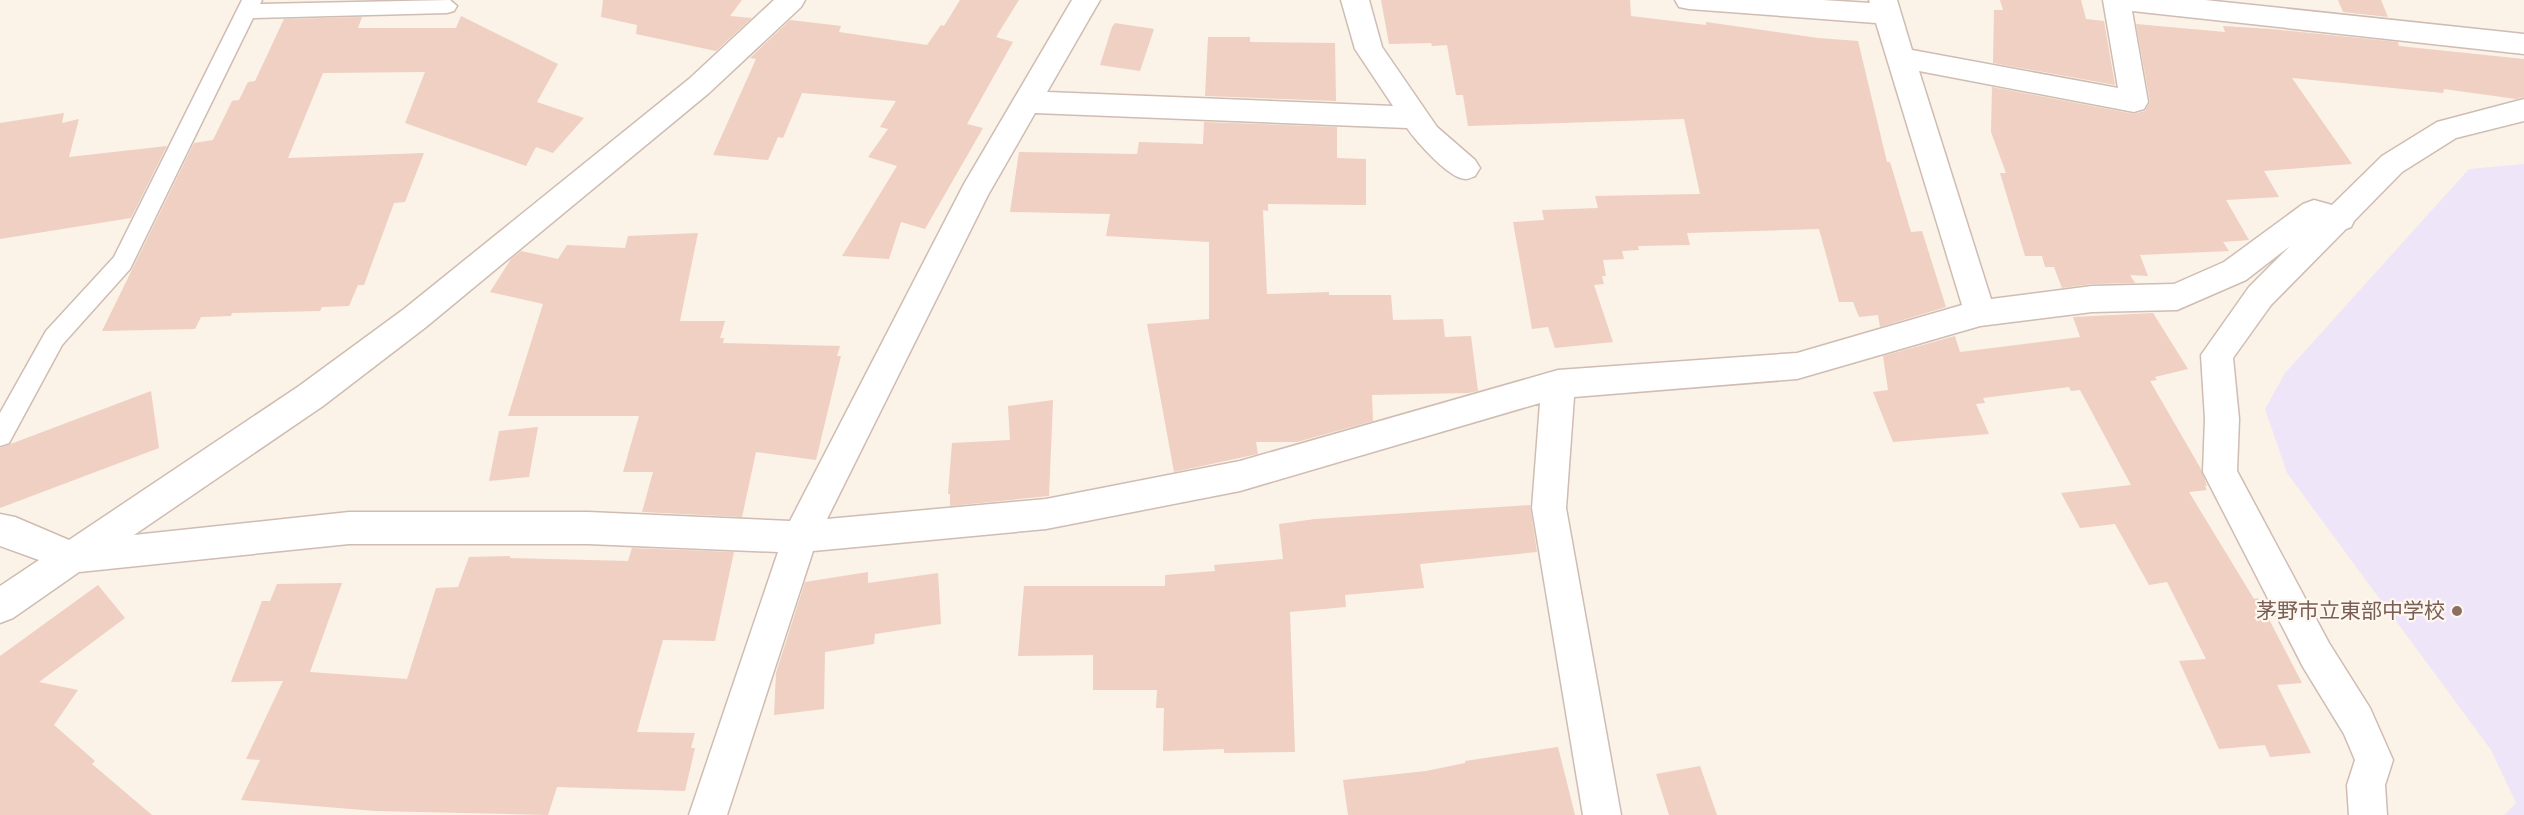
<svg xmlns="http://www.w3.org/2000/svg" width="2524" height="815" viewBox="0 0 2524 815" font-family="Commissioner,'Noto Sans JP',sans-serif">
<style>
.education{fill:#efe5f8}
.building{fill:#efd0c2}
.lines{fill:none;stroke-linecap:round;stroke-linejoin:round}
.lane-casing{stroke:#cfbcb2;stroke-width:3}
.street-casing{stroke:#cfbcb2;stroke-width:3}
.lane{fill:#fff;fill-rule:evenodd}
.street{fill:#fff;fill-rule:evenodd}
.education-dot{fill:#8d6e63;stroke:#fef7ef;stroke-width:2}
.labels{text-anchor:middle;stroke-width:4.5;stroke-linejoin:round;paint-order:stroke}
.education-label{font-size:21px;fill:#785e54;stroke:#fef7ef;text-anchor:end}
</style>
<rect width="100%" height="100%" fill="#fbf2e8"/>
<path class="education" d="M2524,164V815H2504L2516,803L2491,750L2287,473L2265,409L2285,373L2469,169Z"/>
<path class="building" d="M603,0H742L730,16L752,18L716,51L636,34L637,25L601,17Z
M960,0H1019L996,37L1013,42L967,124L983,128L925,229L901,222L889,259L842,256L897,166L868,157L888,129L880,127L896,101L802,93L783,138L778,137L768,160L713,155L756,59L750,58L790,20L841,26L839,32L927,45L941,25L944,26Z
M1381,0H1630L1631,16L1706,25V22L1818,38L1858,41L1887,162H1890L1911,232L1922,231L1946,307L1880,327L1878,315L1859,317L1853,302H1839L1819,229L1687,233L1690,245L1638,246L1639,250L1622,251L1624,259L1603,260L1606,276H1602L1604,284L1594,285L1613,342L1555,348L1548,327L1532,329L1513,222L1544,220L1542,210L1598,208L1595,196L1700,194L1684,119L1468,126L1463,95H1456L1447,45L1432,46L1431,43L1389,44Z
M2000,0H2081L2086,19L2104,21L2115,85L1993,63L1994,10H2003Z
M2338,0H2381L2388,17L2343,12Z
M461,16L558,64L537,102L584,118L553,153L536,147L526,166L405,123L425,72L323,73L288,158L424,153L405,202L394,203L364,285H358L349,306L322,307L320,311L232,313L231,316L201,317L195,329L102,331L194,143L213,140L232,101L239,100L248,82L255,81L284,19L362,17L358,28H456Z
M1115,23L1154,29L1140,71L1100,65L1112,27Z
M2136,24L2225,32L2223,26L2271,29L2398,42L2399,46L2524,59V97L2516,99L2444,89L2443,93L2292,78L2352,164L2264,171L2279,197L2226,200L2249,240L2223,242L2229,251L2140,255L2148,276L2130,275L2135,283L2092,284L2062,288L2054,267H2045L2042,256H2025L2000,173H2006L1991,132L1992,87L2134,114L2145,111L2150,102Z
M1208,37H1250V42L1335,43L1336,101L1205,96Z
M64,113L62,123L79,119L69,157L167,146L131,218L0,239V123Z
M1204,122L1337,127V158L1366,159V205L1268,204V211L1263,210L1267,294L1329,292V295H1391L1393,320L1443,319L1445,337L1471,336L1478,391L1468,393L1372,395L1373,421L1297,442H1256L1258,454L1174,472L1147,324L1209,319V242L1106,236L1110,214L1010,212L1019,152L1137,154L1139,142L1203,144Z
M698,233L680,321H725L720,338H724L723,343L840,346L837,356H841L816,460L756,452L742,517L642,512L653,472H623L639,416H508L543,304L490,292L511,259L521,251L558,259L567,245L625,248L628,236Z
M2153,313L2188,369L2155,377L2157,380L2150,381L2201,469L2207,486H2205L2207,490L2189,492L2254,599L2258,598L2302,683L2277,685L2311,753L2270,757L2265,745L2219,749L2179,661L2206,659L2167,582L2149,585L2115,524L2080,528L2061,493L2131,485L2080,390L2071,391L2069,387L1983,398L1985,403L1976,404L1989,434L1893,442L1873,392L1888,390L1883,356L1955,336L1960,352L2080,337L2073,317Z
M151,391L159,448L0,508V448Z
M1053,400L1049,496L950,506V494H948L952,443L1010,440L1008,406Z
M538,427L529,477L489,481L499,431Z
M1530,505L1537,552L1420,564L1424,588L1345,595L1346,607L1290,612L1295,752L1224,753V749L1163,751L1164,708H1156L1157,690H1093V655L1018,656L1024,586H1165V575L1215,571L1214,565L1283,559L1279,524L1315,519Z
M632,548L734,552L715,641L663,640L637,732L695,733L691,748H695L685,791L557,787L548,815L375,811L241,800L260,760L246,759L283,681L231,682L262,601H270L277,584L342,583L310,672L407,679L436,588L458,587L469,557L510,556V558L628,561Z
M868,572V583L938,573L941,624L875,634L874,644L825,652L824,709L774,715L776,673L805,582Z
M98,585L125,618L39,682L78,690L54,725L95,761L92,764L152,815H0V656Z
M1558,747L1575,815H1348L1343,780L1426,771L1465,763V761Z
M1700,766L1717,815H1669L1656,774Z"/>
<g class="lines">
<g class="lane-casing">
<path id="lane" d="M242,0H262L260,4L450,0L457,6L454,11L447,13L253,18L130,269L62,345L9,443L0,446V413L46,331L114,257Z"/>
</g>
<g class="street-casing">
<path id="street" d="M774,0H805L801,7L709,93L426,327L323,406L134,535L349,512H588L790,521L964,184L1072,0H1100L1047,92L1393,106L1355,49L1341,0H1369L1382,47L1437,127L1475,160L1480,168L1475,176C1472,177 1469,179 1466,179C1450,180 1416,141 1407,128L1035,113L988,195L827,519L1046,499L1240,461L1558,370L1797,353L1962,305L1876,23L1689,9L1679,7L1675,0H1823L1870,3L1869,0H1897L1912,50L2118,88L2103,0H2205L2524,34V54L2132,11L2148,102L2144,109L2134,112L1919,71L1991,299L2092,286L2174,284L2224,262L2303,204L2314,200L2332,205L2382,156L2437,122L2524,99V121L2456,138L2402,172L2354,221L2351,227L2346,229L2271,305L2233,358L2239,419L2237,471L2329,643L2370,708L2393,760L2385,785L2387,815H2349L2347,785L2355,760L2344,734L2303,667L2203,472L2205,419L2201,355L2249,287L2290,246L2246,280L2177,310L2092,312L1980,326L1797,379L1574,397L1566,508L1621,815H1583L1532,508L1540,403L1240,491L1046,529L813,551L727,815H689L778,552L588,544H349L79,572L13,618L0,623V586L39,560L0,546V514L15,517L69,540L299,386L404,309L689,79Z"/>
</g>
<use href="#lane" class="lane"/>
<use href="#street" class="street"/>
</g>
<circle class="education-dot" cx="2457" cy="611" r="6"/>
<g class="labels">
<g class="education-label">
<text x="2445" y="618">茅野市立東部中学校</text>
</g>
</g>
</svg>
